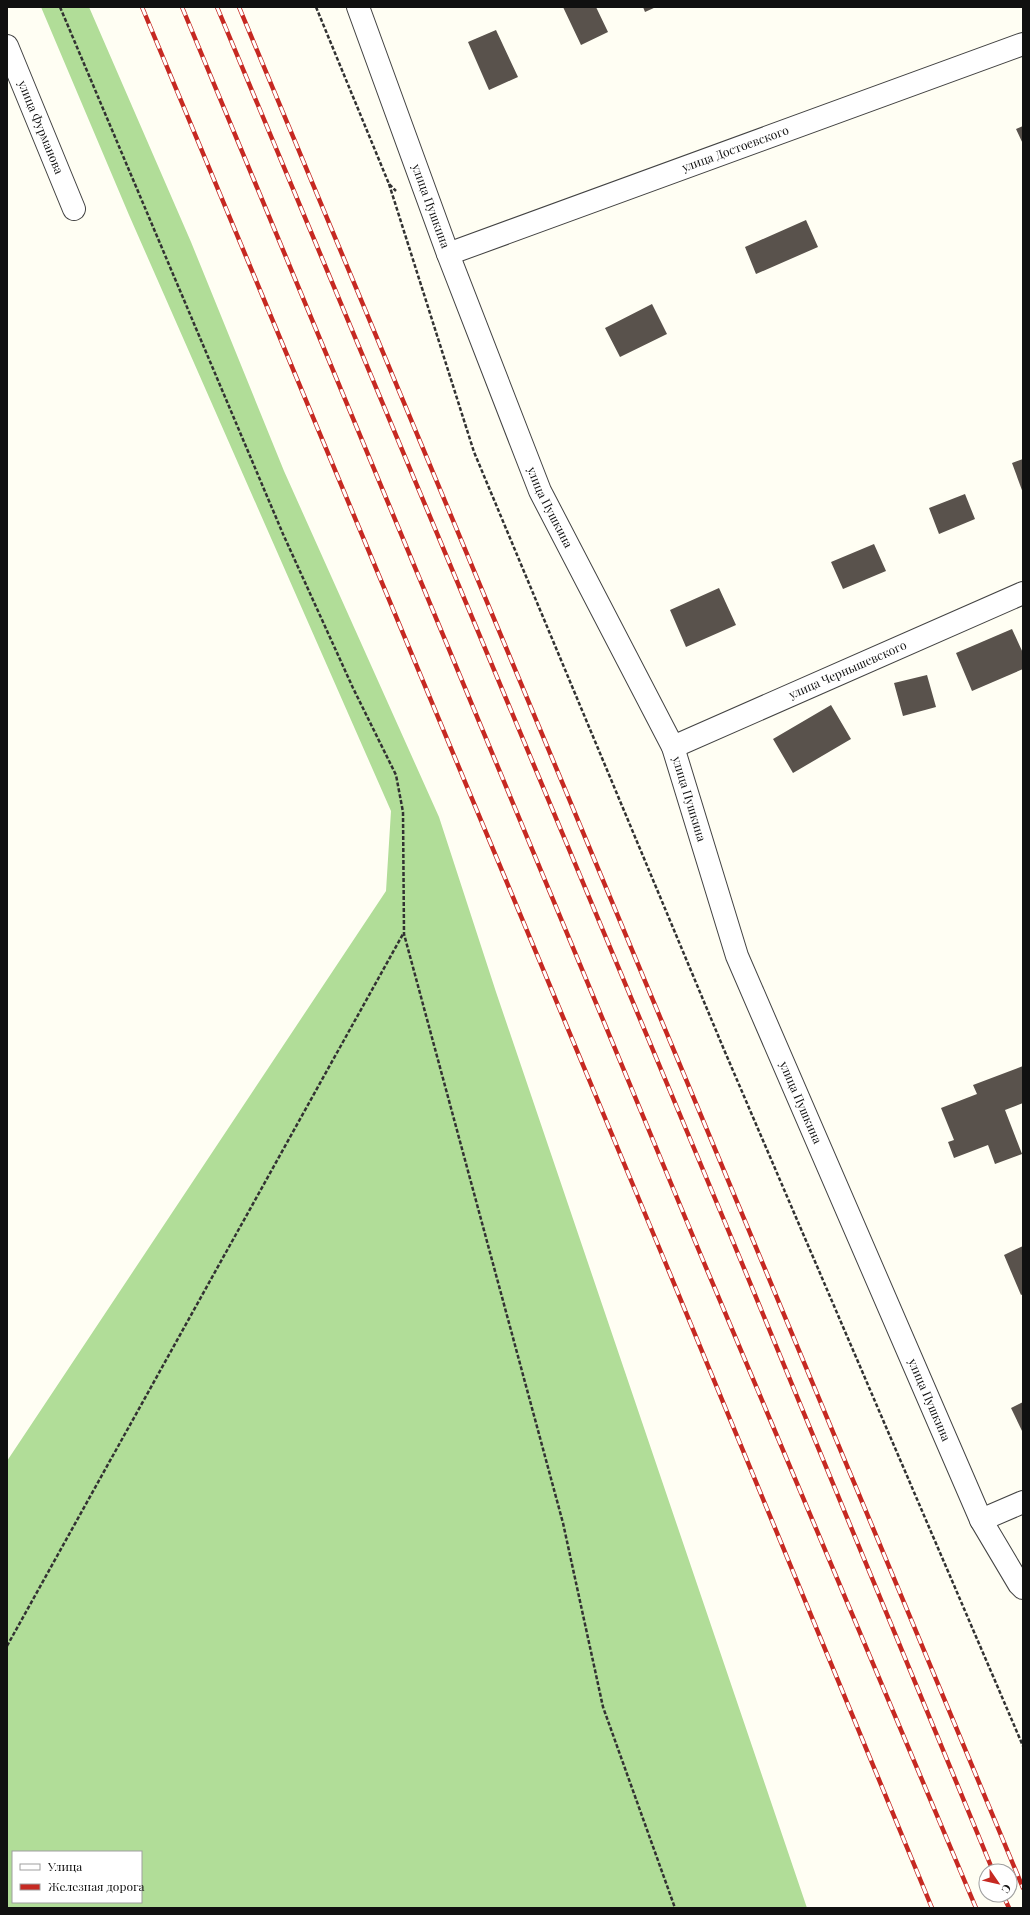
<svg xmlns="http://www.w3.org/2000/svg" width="1030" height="1915" viewBox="0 0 1030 1915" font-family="'Playfair Display',serif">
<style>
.forest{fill:#b1dd98;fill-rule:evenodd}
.building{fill:#59524c}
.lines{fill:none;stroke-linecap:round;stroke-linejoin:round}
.minor-casing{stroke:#434343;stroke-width:24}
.path{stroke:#323232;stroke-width:2.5;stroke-dasharray:4 2;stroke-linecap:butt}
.minor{stroke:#fff;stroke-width:22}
.rail-casing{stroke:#c62922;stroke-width:4.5}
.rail{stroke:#fff;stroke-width:3;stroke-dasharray:9;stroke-linecap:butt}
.labels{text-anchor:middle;stroke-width:4;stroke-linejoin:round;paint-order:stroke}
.street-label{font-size:12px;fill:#101010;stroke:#fff}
</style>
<rect width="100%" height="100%" fill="#fffef3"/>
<path class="forest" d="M41,7H89L191,242L284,471L439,817L496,992L807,1908H7V1461L386,891L391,811L129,215ZM13,1852H141V1902H13Z"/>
<path class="building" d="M563,7H596L608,32L581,45Z
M643,7H656L645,12Z
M496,30L518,77L489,90L468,42Z
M1023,126V144L1016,129Z
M806,220L818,247L756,274L745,247Z
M652,304L667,334L620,357L605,328Z
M1023,459V493L1012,463Z
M965,494L975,519L939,534L929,508Z
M874,544L886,571L843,589L831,562Z
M719,588L736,625L686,647L670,610Z
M1012,629L1023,653V669L972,691L956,653Z
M927,675L936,707L903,716L894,683Z
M831,705L851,739L793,773L773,739Z
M1023,1066V1103L1005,1110L1022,1154L995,1164L988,1145L954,1158L948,1142L954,1140L941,1108L977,1094L973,1085Z
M1023,1246V1294L1021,1295L1004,1255Z
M1023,1402V1433L1011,1408Z"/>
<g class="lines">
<g class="minor-casing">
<g id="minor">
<path id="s1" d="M358,7L448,254L540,491L673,747L737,956L981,1520L1019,1584L1023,1588"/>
<path id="s2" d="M7,46L74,209"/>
<path id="s3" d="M448,254L1023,44"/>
<path id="s4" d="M673,747L1023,593"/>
<path d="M981,1520L1023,1502"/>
</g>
</g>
<path class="path" d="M60,7L283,534L353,688L396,775L403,812L404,934L563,1523L603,1707L675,1908
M316,7L389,184L396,191
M389,184L474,452L725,1052L1023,1746
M7,1646L403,934"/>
<use href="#minor" class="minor"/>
<g class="rail-casing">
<path id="rail" d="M142,7L668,1269L932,1908
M182,7L702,1258L976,1908
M217,7L734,1244L993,1871
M239,7L1023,1888
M1003,1895L1009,1908"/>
</g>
<use href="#rail" class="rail"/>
</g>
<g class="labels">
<g class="street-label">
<text dy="4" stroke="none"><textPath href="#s2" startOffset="88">улица Фурманова</textPath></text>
<text dy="4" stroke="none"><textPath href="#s3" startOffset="306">улица Достоевского</textPath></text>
<text dy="4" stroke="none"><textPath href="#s1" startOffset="212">улица Пушкина</textPath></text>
<text dy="4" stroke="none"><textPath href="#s1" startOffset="536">улица Пушкина</textPath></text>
<text dy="4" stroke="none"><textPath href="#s4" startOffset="191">улица Чернышевского</textPath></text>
<text dy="4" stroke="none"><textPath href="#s1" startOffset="860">улица Пушкина</textPath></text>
<text dy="4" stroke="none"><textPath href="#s1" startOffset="1184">улица Пушкина</textPath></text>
<text dy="4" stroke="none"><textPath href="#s1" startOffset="1508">улица Пушкина</textPath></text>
</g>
</g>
<rect width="1030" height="1915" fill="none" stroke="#101010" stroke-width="16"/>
<rect x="12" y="1851" width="130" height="52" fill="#ffffff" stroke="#9f9f9f"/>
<rect x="20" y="1864" width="20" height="6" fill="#ffffff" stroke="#9f9f9f"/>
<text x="48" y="1871" font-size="12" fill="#101010">Улица</text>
<rect x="20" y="1884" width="20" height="6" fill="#c62922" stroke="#9f9f9f"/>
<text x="48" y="1891" font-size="12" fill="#101010">Железная дорога</text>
<g transform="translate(998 1883) rotate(124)"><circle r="19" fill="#ffffff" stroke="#9f9f9f"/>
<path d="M0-3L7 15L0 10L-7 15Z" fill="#c62922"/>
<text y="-6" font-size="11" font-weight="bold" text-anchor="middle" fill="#101010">С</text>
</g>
</svg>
